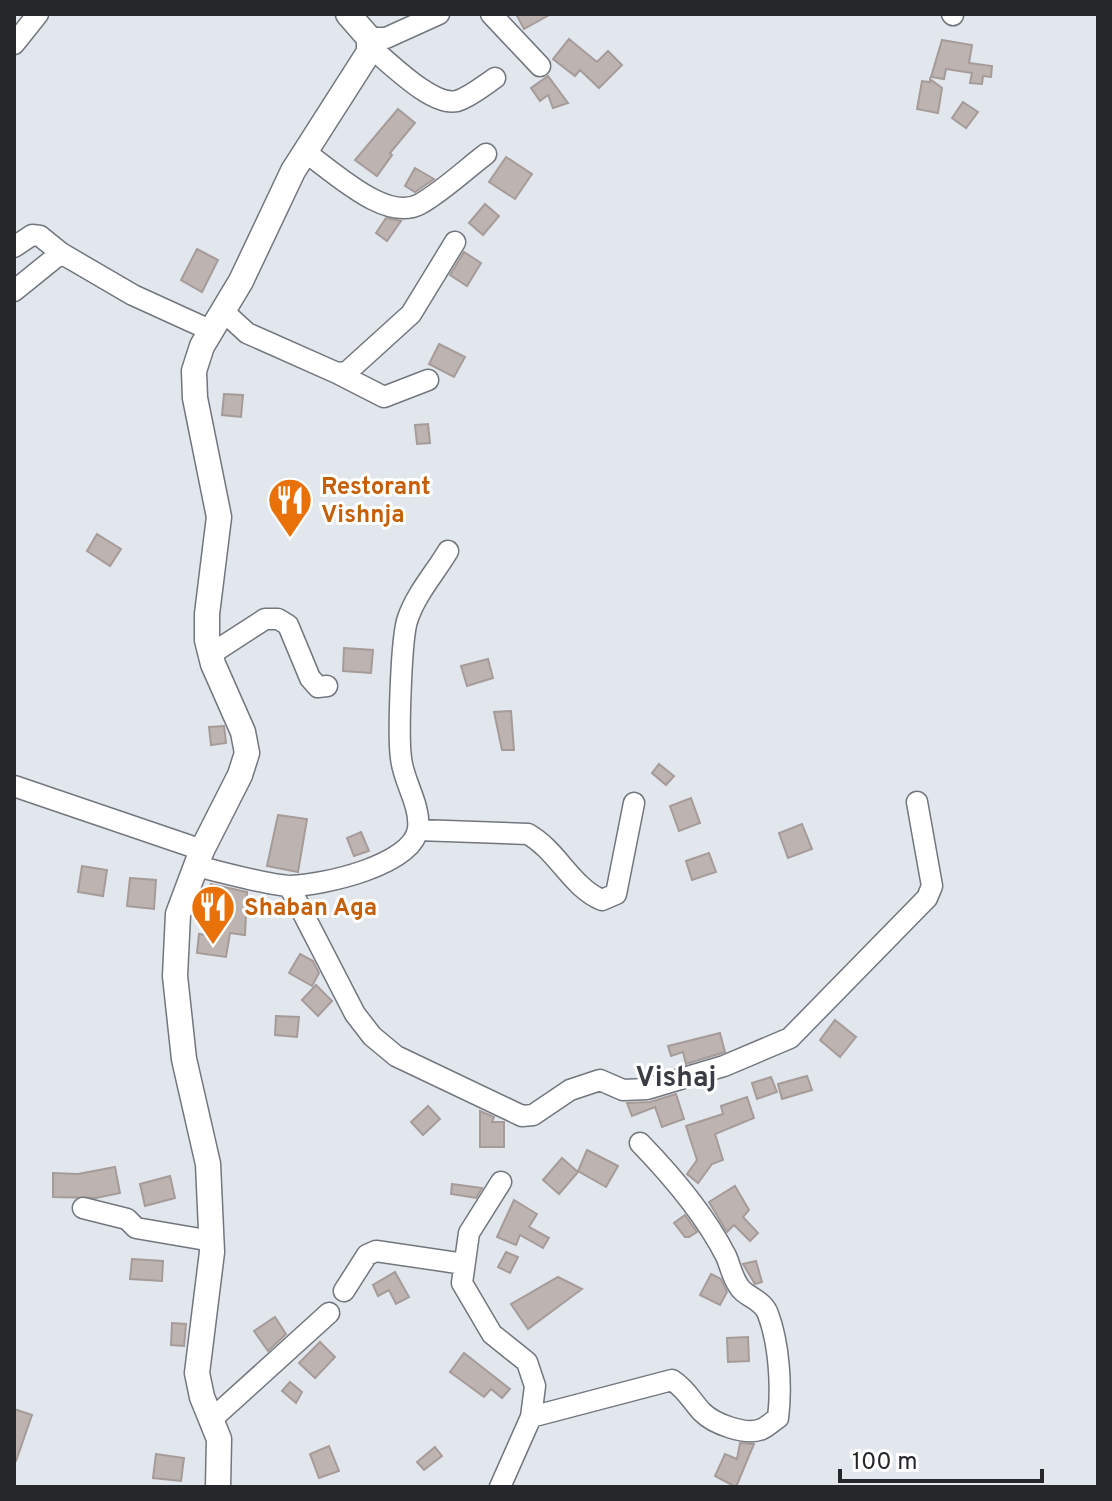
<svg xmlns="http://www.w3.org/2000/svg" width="1112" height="1501" viewBox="0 0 1112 1501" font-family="Overpass,sans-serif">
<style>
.building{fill:#bdb4b1;stroke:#a59b99;stroke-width:2}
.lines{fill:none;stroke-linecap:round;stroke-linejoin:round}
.minor-casing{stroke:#72767d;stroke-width:23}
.major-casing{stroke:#72767d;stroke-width:27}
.path{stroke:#7b7f84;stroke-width:2;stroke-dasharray:2 6;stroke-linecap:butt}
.minor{stroke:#fff;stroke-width:20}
.major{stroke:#fff;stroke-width:24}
.labels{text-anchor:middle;stroke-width:6;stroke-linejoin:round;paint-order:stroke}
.food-label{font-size:24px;font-weight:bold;fill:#c56008;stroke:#fff;text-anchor:start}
.quarter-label{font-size:28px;font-weight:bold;fill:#393d43;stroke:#fff}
</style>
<rect width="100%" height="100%" fill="#e2e7ee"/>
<path class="building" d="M516,14H551L524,29Z
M569,39L597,62L608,51L622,65L599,88L580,70L575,76L553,59Z
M942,40L972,45L969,63L992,66L991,77L983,76L982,84L970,83L972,73L946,69L944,79L931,77Z
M548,76L568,103L553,108L548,95L540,101L531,88Z
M930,79L942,88L938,113L917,109L922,81L930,82Z
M963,102L978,112L966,128L952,118Z
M398,109L415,123L390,153L392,155L377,176L355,160Z
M506,157L532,174L515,199L489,182Z
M415,168L434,179L415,192L405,186Z
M485,204L499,216L483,235L469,223Z
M386,218L401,221L387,241L376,233Z
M197,249L218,260L202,292L181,280Z
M464,252L481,263L467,286L450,275Z
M439,344L465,357L454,377L429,364Z
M224,394L243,395L241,417L222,415Z
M428,424L430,443L417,444L415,425Z
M97,534L121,549L110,566L87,551Z
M344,648L373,650L371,673L343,671Z
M488,659L493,678L467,686L461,666Z
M511,711L514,750H502L494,712Z
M224,726L226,743L211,745L209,727Z
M659,764L674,776L666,785L652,773Z
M691,798L700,823L679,831L670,806Z
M278,815L307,819L298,872L267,866Z
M802,824L812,849L788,858L779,833Z
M361,832L369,851L354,856L347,838Z
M709,853L716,872L692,880L686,861Z
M82,866L107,870L103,896L78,892Z
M130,878L156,880L154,909L127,906Z
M211,884L247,892L245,935L230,933L226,957L197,953L199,934L206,935Z
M300,954L313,961L319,973L312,986L289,973Z
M316,985L332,1001L318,1016L302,1000Z
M276,1016L299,1017L297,1037L275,1035Z
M835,1020L856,1037L840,1057L820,1040Z
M720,1033L725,1052L686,1064L683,1052L671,1056L668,1046Z
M807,1076L812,1090L782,1099L778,1084Z
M771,1077L777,1092L757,1099L752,1083Z
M676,1094L684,1119L662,1127L655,1107L632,1116L627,1103L650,1102Z
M747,1097L754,1118L715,1134L723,1160L712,1164L698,1183L687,1174L697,1160L686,1126L723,1114L721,1106Z
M428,1106L440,1119L423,1135L411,1122Z
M480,1111L494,1117L492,1122H504V1147H480Z
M587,1150L618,1166L606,1187L578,1171Z
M562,1158L578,1172L559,1194L543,1180Z
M115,1167L120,1193L96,1198L53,1197V1173L78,1174Z
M170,1176L175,1198L145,1206L140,1184Z
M452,1184L482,1188L476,1198L451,1194Z
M735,1186L749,1210L743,1217L758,1233L750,1241L734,1225L727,1232L709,1202Z
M514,1200L537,1214L529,1227L549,1238L543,1248L520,1235L516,1245L497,1237Z
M685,1215L697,1232L689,1237H685L674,1223Z
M506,1252L518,1257L510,1273L498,1267Z
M132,1259L163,1261L162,1281L130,1279Z
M756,1261L762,1282L755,1284L743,1264Z
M395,1272L409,1297L396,1304L389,1290L378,1296L373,1285Z
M711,1274L721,1279L727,1292L720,1305L700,1295Z
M558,1277L582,1289L528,1329L511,1304Z
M275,1317L286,1334L268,1351L254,1331Z
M172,1323L186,1324L184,1346L171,1345Z
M748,1337L749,1361L728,1362L727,1338Z
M320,1342L335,1357L315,1378L299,1363Z
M464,1353L510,1389L502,1398L491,1389L484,1397L450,1372Z
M290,1382L302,1392L296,1403L282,1391Z
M14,1409L32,1415L16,1461H14Z
M740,1443L754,1444L736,1487L715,1476L725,1454L737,1459Z
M329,1446L339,1471L319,1478L310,1454Z
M435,1447L442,1456L424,1470L417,1462Z
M156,1454L184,1458L181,1481L153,1478Z"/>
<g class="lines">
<g class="minor-casing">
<path id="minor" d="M491,14L540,66
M952,14L953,15
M369,38H386L439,14
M14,44L38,14
M369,46C388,61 432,107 457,101C470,97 483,86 495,78
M305,152C333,171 386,223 420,204C443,191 465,170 486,154
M14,247L32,235L40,236L61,253L133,295L212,331
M14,291L61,253
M223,311L247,333L337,373L347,372L411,314L455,242
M337,373L384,397L428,380
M211,654L265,619H278L288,625L310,678L318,687L327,686
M14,786L202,850
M418,830L528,834C558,851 571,887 602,900L616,894L634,803
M195,866C219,871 270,886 291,886C322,885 412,866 418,829C421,805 403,781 401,758C398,737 401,635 408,618C416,594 435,573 448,551
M289,886L355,1014L372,1036L396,1056L522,1116L533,1115L570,1090L600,1080L623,1090L647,1089L724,1066L790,1038L927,898L932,886L917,802
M83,1208L127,1219L136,1228L212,1241
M344,1291L367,1255L376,1251L464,1264
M531,1417L672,1380C686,1389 691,1400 702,1412C714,1424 746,1436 762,1429C767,1427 773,1421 778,1418C782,1387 779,1343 768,1314C763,1299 744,1297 738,1285C732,1276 730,1265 726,1256C705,1215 672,1176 640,1143
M212,1419L329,1313
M500,1487L531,1417L535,1386L527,1362L492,1334L462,1283L469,1233L501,1182"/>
</g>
<g class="major-casing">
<path id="major" d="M218,1487L219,1439L202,1397L197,1373L212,1252L208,1164L184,1059L175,976L178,914L202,850L240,775L247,753L243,732L213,664L207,640V614L219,517L195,398L194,371L202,346L241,281L293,171L369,52V38L348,14"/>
</g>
<path class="path" d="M14,1486L19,1487"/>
<use href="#minor" class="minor"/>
<use href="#major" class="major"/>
</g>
<defs>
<g id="restaurant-pin" transform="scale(2.3)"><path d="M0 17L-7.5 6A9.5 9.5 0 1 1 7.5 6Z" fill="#e8710a" stroke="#fff"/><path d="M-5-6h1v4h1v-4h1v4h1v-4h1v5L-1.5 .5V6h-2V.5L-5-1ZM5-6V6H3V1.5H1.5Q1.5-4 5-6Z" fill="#fff"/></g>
</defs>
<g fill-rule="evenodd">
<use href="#restaurant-pin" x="290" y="500"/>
<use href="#restaurant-pin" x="213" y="907"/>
</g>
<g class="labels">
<g class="food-label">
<text x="321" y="494">Restorant<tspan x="321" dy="28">Vishnja</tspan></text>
<text x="244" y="915">Shaban Aga</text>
</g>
<g class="quarter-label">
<text x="676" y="1086">Vishaj</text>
</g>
</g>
<rect width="1112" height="1501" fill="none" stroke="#25272a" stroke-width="32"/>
<path d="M840 1469v12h202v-12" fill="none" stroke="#25272a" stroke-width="4"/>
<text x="852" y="1469" font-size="24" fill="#25272a" stroke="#ffffff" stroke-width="6" paint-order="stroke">100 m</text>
</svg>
